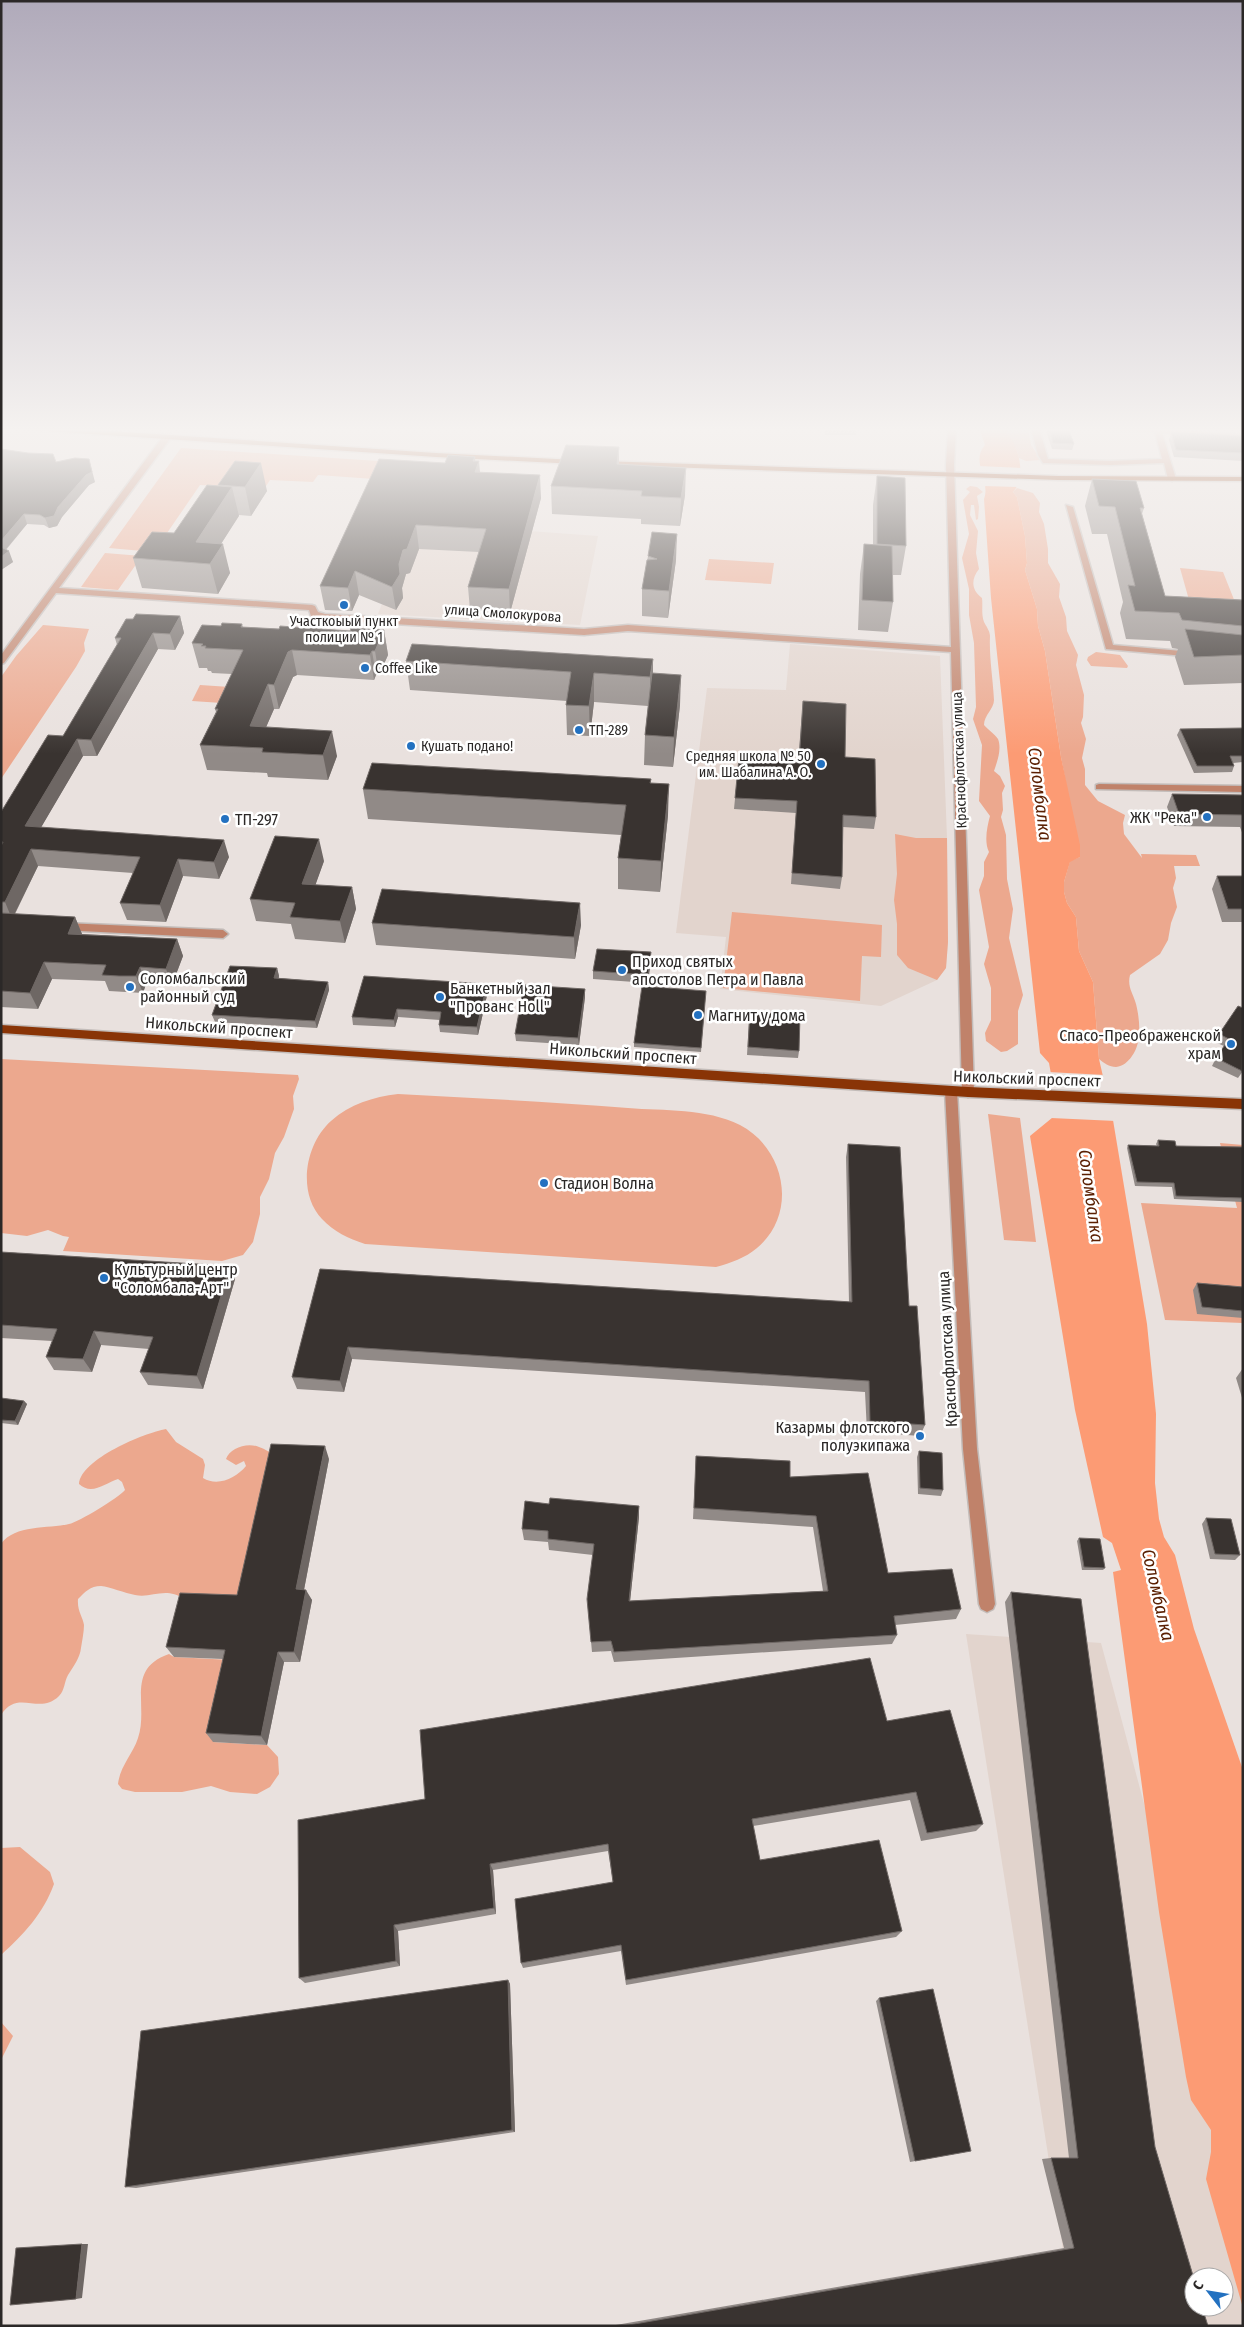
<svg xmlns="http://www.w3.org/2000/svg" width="1244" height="2327" viewBox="0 0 1244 2327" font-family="'Fira Sans Condensed',sans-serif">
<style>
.built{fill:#e2d4cd;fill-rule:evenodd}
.green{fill:#eca88e}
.water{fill:#fc9b74}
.pier{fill:#e9e1de}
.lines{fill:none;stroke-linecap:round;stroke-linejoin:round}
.minor-casing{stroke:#c3bcb9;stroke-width:3}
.major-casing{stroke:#c3bcb9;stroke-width:3}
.minor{fill:#c0826a;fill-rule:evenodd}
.major{fill:#893406;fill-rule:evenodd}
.wall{fill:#918a87}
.shaded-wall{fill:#6e6764}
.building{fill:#393330;stroke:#6e6764}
.poi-dot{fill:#2371c0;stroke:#fff;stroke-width:2}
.labels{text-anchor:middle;stroke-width:5;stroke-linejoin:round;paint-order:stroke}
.far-street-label{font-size:14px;fill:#2b2827;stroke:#fff}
.far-poi-label{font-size:14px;fill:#2b2827;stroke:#fff;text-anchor:start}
.poi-label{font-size:16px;fill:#2b2827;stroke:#fff;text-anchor:start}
.street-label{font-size:16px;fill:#2b2827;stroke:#fff}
.water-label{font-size:18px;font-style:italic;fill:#5b2003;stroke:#fff}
</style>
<rect width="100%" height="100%" fill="#e9e1de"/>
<path class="built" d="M486,528L598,536L580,625L378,614L405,543Z
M790,644L940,656L947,838L948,942L946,968L937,980L881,1006L720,989L726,937L676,933L707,688L786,690Z
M966,1634L1101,1643L1243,2173V2326H1075ZM1194,2277H1224V2307H1194Z"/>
<path class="green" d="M1008,428H1028L1031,445L1041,460L1026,461L1019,458L1017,451L1007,434Z
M181,448L423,464L388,480L318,475L313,482L270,480L264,489L200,485L154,552L109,548Z
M970,486L977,487L983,492L977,496L979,507L978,519L976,520L974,505H971L970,515L978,531L976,553L979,569C971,579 971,590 982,598C983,606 981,614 984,622C986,626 990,631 990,636C989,657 993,679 994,700C994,709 984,715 984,725C988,730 995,734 998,739C1002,749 997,762 994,771L1000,776L1005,786L1002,793L1003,810L1001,817L1006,835L1007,879L1013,909L1009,938L1023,995L1018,1011V1044L1007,1051L1001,1052L986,1041L985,1033L991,1020V988L984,964L989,947L979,890L984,876V862L989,852C984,842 987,827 990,816L979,801L982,745L973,719L976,707L974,643L969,615V589L962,558L969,534L963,500L970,492L966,489Z
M1017,488L1033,493L1040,503L1039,512L1044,524L1048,549V563L1060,584L1059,597L1066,617L1067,631L1078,655L1076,665L1084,695L1083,717L1081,723L1086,739L1082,758L1085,769V785L1098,801L1125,815L1123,823L1124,834L1142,858L1141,854L1196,855L1200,866H1174L1176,878L1173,888L1177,907L1171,923L1168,940L1160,954L1130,975C1127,987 1133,993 1136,1004C1140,1020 1142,1043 1132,1056C1128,1062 1123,1066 1116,1067C1109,1067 1104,1063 1099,1059L1093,982L1079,951L1076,917L1067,903L1064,892V882L1070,861L1080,857L1061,757L1045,651L1038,626L1037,609L1025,570L1027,563L1025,536L1017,497L1013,492Z
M105,553L142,556L118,590L81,587Z
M709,559L774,563L771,584L705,580Z
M1180,568L1223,572L1235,602L1189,600Z
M43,625L89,629L84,643L85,651L76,667L1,779V677L16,656Z
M1096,652L1120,655L1128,666L1127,668L1091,666L1087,660L1088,657Z
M200,685L230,687L222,703L192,701Z
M895,834L916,838H947L948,942L946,968L937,980L908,968L897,955V924L894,900L897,874Z
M732,912L882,925L881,957L862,956L860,1001L723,988Z
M1,1059L298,1075L299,1079L293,1096L294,1109L284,1137L275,1153L269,1179L260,1197V1214L253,1242L243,1255L222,1261L63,1251L69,1237L63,1236L48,1230L27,1236L1,1233Z
M398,1094C474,1098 551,1102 628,1108C664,1111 706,1108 740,1125C786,1149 798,1214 757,1248C745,1258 731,1263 716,1267L365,1244C348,1238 334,1232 322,1219C297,1193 305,1144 331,1121C350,1104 373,1097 398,1094Z
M988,1114L1020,1118L1036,1242L1004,1240Z
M1220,1143L1243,1145V1323L1165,1320L1141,1203L1237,1208Z
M166,1429L176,1442L203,1459L205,1465L203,1478C218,1487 236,1478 246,1466L244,1461L236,1465L226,1459C230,1448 247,1442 259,1447C265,1449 271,1453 277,1456L244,1606L184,1599C165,1586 151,1599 135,1595C125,1593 110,1587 101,1586C90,1586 85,1592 78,1599C77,1611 83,1617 84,1625C84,1632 82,1641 81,1648C80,1658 73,1667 68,1675C64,1682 65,1690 59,1696C39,1716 18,1688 1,1715V1544C15,1524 48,1529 69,1524C79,1522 118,1498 125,1490L122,1482L118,1479C105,1483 92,1496 79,1484C81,1459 144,1433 166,1429Z
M169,1654L174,1657L231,1660L213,1742L267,1745L278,1757L279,1774L270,1787L257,1794L230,1792L211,1786L182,1792H135L122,1789L118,1784C120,1766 133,1754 138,1738C149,1706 125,1669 169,1654Z
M20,1847L50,1872L54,1884C43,1914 24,1934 1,1955V1848Z
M1,2022L13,2036L1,2060Z"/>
<path class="water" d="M979,428H1008L1007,434C1019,446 1027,478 1013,492L1017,497L1025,536L1027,563L1025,570L1037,609L1038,626L1045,651L1061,757L1080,845V857L1070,862L1064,882V892L1067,903L1076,917L1079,951L1093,982L1099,1059L1113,1120L1147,1324L1156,1414L1155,1483L1159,1519L1164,1537L1175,1555L1194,1629L1243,1770V2308L1206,2179L1211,2152V2130L1191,2100L1186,2077L1159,1912L1113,1572L1121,1570L1112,1543L1103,1537L1075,1410L1030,1136L1058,1113L1049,1063L1040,1053L991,598L984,499C991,480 970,462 985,445Z"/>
<path class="pier" d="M978,466L1023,468L1020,487L983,486Z
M1048,1072L1105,1075L1116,1121L1051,1118L1055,1113Z"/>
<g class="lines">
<g class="minor-casing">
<path id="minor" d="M948,428H956L954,465L974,1092L968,1097L962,1092L951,652L628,631L584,635L324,620L311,616L309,610L56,593L4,663L1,664V655L164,435H167L171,437L170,439L59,588L312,605L315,606L318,612L325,614L584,629L628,625L951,647L946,465Z
M1031,428H1039L1048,459L1110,461L1162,459L1155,432L1086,430L1082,428H1162L1243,435V439L1162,433L1176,479L1172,481L1168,479L1164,463L1110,465L1043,463L1038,455Z
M1066,505L1073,507L1113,645L1193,652L1197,655L1196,657L1106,649Z
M1099,784L1243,786V792L1096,789V785Z
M64,923L223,930L228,934L223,938L60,930L59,927Z
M951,1086L957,1091L977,1449L995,1604L993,1609L987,1612L981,1609L979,1604L963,1449L945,1091Z"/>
</g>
<g class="major-casing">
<path id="major" d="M27,428H66L436,453L576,460L580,462L576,464L436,457L31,430Z
M600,461L1058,476L1243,477V481L1058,480L603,465H600Z
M1,1025L968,1087L1243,1099V1109L968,1097L1,1033Z"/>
</g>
<use href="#minor" class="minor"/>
<use href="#major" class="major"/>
</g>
<path class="wall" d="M824,428H857L856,435H825Z
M1045,428H1068L1074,444L1072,450L1052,449Z
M1171,432L1243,436V461L1174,457L1169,440Z
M619,447V464L685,495L680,526L641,524V519L552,514L551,486Z
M1,449L56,462L95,482L89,485L62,517L57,526L49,528L44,525L27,524L6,550L13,562L1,570Z
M235,461L267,491L251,516L239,515L221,544L230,573L218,594L142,588L133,558L174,533L219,486Z
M475,461L480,472L541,498L510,613L470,610L468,587L479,552L419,549L410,573L406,574L402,588L403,598L396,610L359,595L352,611L325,610L320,586L445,463Z
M877,476L906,546L901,575H893V602L888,632L858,630L860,574L864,544L873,545V505Z
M1092,479L1144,508L1142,514L1165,596L1242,600L1243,599V683L1184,685L1175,657L1178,649L1172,648L1170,641L1126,639L1120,613L1123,602L1107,534H1092L1085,506Z
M648,556L676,560L668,618L642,616V589Z
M180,616L184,633L175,650L158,649L97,756H83L41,827L229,857L219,879L183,876L166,922L127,920L120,903L133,873L38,866L15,914L75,917L82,934L177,939L183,956L172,985L146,984L143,993L109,991L105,981L52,979L38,1009L1,1007V812L63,736L117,645L115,638L133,619Z
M242,624L243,627L279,629L350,631L384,630L388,655L379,675H376L374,680L297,675L293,677L279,709H274L266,727L337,756L328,780L268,777L267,773L207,770L200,745L216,712L215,709L232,674L212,673L211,671H208L207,668H199L192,643L221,626Z
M406,661L653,673L680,705L673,767L644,765L645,735L648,706L594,702L590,736L567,735L566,705L567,701L410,690Z
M803,701L845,757L876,817L874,829L843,827L842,877L840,889L791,884L796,813L734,809L739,758L798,762Z
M1243,728V762L1233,763L1234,766L1232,772L1194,773L1177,735L1180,729Z
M651,779V783L668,815L660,892L618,889V858L621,835L368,819L363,789Z
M1172,794L1243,795V835L1240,827L1174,826L1167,807Z
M324,861L315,885L352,887L356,909L345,943L295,939L291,924L256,921L250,899Z
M1217,876H1243V922H1222L1212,889Z
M372,923L581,925L575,959L376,945Z
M651,952L648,983L593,979V971Z
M277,968L279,976V978L328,982L329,990L317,1028L215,1022L212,1015Z
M585,989V997L579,1045L516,1041L515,1034Z
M488,991L478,1035L440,1032L439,1025L440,1020L398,1017L395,1027L353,1025L352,1017Z
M706,991L701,1052L634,1047V1043Z
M1243,1008V1071L1238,1078L1212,1066L1216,1058L1224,1046L1215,1042L1219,1034Z
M749,1019L799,1051L798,1058L747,1055Z
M1158,1140L1176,1146L1243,1147V1202L1174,1199L1172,1187L1135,1186L1127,1148L1128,1145L1157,1146L1156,1144Z
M848,1144L909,1306L925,1425L920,1436L867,1432L865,1392L352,1359L344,1392L297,1389L292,1377L320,1269L849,1302L846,1157Z
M1,1252L230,1266L235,1279L203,1389L148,1385L140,1372L149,1349L101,1345L92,1372L54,1370L46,1357L52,1341L1,1338Z
M1197,1283L1243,1287V1318L1197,1314L1193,1290Z
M1243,1368V1401L1236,1378Z
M1,1398L24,1401L27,1404L18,1425L1,1423Z
M919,1451L943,1490L941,1496L918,1494L917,1457Z
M696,1456L790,1477L888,1573L961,1609L956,1619L895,1625L897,1635L892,1644L614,1662L611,1651L592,1652L588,1609L593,1555L549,1550L548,1542L524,1540L522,1529L549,1504L639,1506V1517L630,1601L823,1591L813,1527L693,1519Z
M329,1459L304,1590L312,1600L300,1662H284L267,1745L213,1742L206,1733L223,1659L174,1657L166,1647L237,1595Z
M1206,1518L1240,1555L1235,1560L1210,1559L1202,1524Z
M1079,1538L1105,1568L1103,1570H1082L1077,1541Z
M1011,1592L1155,2147L1208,2326H610L1064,2248L1042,2159L1051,2158H1069L1005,1602Z
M887,1721L983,1824L976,1831L921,1841L910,1800L753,1826L760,1860L902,1931L896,1937L626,1985L621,1951L523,1968L521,1963L613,1882L608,1851L493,1870L496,1914L398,1931L400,1966L305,1983L299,1978L425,1799Z
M508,1980L510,1984L515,2132L136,2188L125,2187Z
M879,1998L971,2151L910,2162L876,2001Z"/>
<path class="shaded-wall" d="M619,447V474L617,492V464Z
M475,457L476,469L479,461L481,484L476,482L473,461Z
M89,459L95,482L89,485L62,517L57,526L49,528L45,518Z
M261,463L267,491L251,516L245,487Z
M686,468L685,495L680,526L681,498Z
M540,475L541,498L510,613L509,589Z
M232,487L239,516L208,564L196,542Z
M24,514L27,524L1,555V541Z
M416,525L419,549L410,573L406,574L402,588L403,598L396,610L392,587L403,550Z
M677,534L676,560L668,618L669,591Z
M223,544L230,573L218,594L210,564Z
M9,551L13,562L1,570V557Z
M355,571L359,595L352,611L348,588Z
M180,616L184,633L175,650L170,634Z
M384,630L388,655L379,675L375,651Z
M153,633L158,649L97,756L91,740Z
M292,650L297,675L293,677L279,709L274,685L288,652Z
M372,651L376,675L374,680L370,655Z
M653,659V688L650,706V677Z
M594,673V702L590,736L589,706Z
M681,675L680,705L673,767L674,737Z
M268,684L274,709L257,748L250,726Z
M332,731L337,756L328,780L323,755Z
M77,739L83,756L32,843L25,826Z
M669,784L668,815L660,892L661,861Z
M319,839L324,861L308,906L302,884Z
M224,840L229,857L219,879L214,862Z
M31,849L38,866L12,919L5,902Z
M178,859L183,876L166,922L160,905Z
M352,887L356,909L345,943L340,921Z
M580,903L581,925L575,959L574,937Z
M75,917L82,934L75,950L68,934Z
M177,939L183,956L172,985L166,969Z
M651,952V960L648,983V975Z
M44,962L52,979L38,1009L30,993Z
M140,967L146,984L143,993L136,976Z
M277,968L279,976L276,986L274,978Z
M328,982L329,990L317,1028L315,1021Z
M487,984L488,991L478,1035L477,1027Z
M585,989V997L579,1045L578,1038Z
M397,1009L398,1017L395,1027L394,1020Z
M230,1266L235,1279L203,1389L197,1376Z
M94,1331L101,1345L92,1372L83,1359Z
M348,1347L352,1359L344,1392L340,1381Z
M24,1401L27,1404L18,1425L15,1421Z
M325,1446L329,1459L302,1600L296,1589Z
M639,1506V1517L629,1611V1601Z
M306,1590L312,1600L300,1662L294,1652Z
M278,1652L284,1662L267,1745L261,1736Z
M490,1864L493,1870L496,1914L494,1908Z
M394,1925L398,1931L400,1966L396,1961Z
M508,1980L510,1984L515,2132L512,2130Z
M82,2244H88L82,2298L76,2299Z"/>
<path class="building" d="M1049,428H1068L1074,444L1053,443Z
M1171,432L1243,436V453L1176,450Z
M566,445L619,447L617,464L686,468L681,498L641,496L642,491L551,486Z
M1,449L28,453L53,454L56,462L75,458L89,459L92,472L86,475L58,507L54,516L45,518L40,515L24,514L1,541Z
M448,455L475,457L473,461H479L475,472L540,475L509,589L468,587L486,529L416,525L407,549L403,550L399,564L400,574L392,587L355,571L348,588L320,586L379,459L445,463Z
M235,461L261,463L245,487L218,485Z
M877,476L905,478L906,546L877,544Z
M1092,479L1136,481L1144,508H1140L1165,596L1243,600V626L1182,620L1179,613L1135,611L1128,585L1135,586L1115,507L1099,506Z
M207,485L232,487L196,542L223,544L210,564L133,558L152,532L174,533Z
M652,532L677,534L669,591L642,589L647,560L657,559L648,556Z
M864,544L892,546L893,602L862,600Z
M1,547L9,551L1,557Z
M136,614L180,616L170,634L153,633L91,740L77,739L25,826L224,840L214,862L178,859L160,905L120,903L140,857L31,849L5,902H1V846L3,842H1V812L48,735L63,736L121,638H115L126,619H133Z
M222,623L242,624L241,627L279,629L280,626L350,631L351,628L384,630L375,651H372L370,655L292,650L288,652L274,685L268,684L250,726L332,731L323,755L262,752L263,748L200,745L218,709H215L243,650L205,648L206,646H201L203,644L192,643L202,625L221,626Z
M1185,629L1243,635V655L1194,657Z
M412,644L653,659L650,677L594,673L589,706L566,705L571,672L406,661Z
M652,673L681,675L674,737L645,735Z
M803,701L846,704L845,757L875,759L876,817L843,815L842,877L792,873L797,801L735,798L739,758L799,763Z
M1243,728V756H1230L1234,766H1197L1180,729Z
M372,763L651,779L650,783L669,784L661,861L618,858L626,805L363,789Z
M1172,794L1243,795V815L1179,814Z
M275,836L319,839L302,884L352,887L340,921L290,917L295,903L250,899Z
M1217,876H1243V909H1228Z
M382,889L580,903L574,937L372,923Z
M1,913L75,917L68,934L177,939L166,969L140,967L136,976H119L102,975L106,965L44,962L30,993L1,991Z
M597,949L651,952L648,975L593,971Z
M230,966L277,968L274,978L328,982L315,1021L212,1015Z
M364,976L487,984L477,1027L439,1025L441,1012L397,1009L394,1020L352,1017Z
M524,985L585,989L578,1038L515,1034Z
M642,986L706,991L701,1048L634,1043Z
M1238,1006L1243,1008L1242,1071L1216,1058L1229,1039L1219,1034Z
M750,1012L800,1015L799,1051L748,1047Z
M1158,1140L1175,1141L1176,1146L1243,1147V1198L1176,1196L1174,1183L1137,1182L1128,1145L1159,1146Z
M848,1144L900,1147L909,1306H917L925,1425L870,1421L869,1381L348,1347L340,1381L292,1377L320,1269L852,1302Z
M1,1252L230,1266L197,1376L140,1372L153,1337L94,1331L83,1359L46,1357L57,1329L1,1325Z
M1197,1283L1243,1287V1311L1202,1307Z
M1,1398L24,1401L15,1421L1,1420Z
M271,1444L325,1446L296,1589L306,1590L294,1652H278L261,1736L206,1733L225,1650L166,1647L180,1593L237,1595Z
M919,1451L942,1453L943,1490L920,1488Z
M696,1456L790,1461V1477L868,1473L888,1573L952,1569L961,1609L894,1616L897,1635L614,1652L611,1641L591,1642L587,1599L594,1544L548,1539V1531L522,1529L525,1501L549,1504L550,1498L639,1506L629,1601L828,1591L816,1516L694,1508Z
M1206,1518L1231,1519L1240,1555L1215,1554Z
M1079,1538L1100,1539L1105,1568L1084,1567Z
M1011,1592L1081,1599L1155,2147L1194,2279V2307H1202L1208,2326H623L1074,2248L1051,2158H1078Z
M870,1658L887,1721L950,1710L983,1824L927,1833L916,1792L752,1819L760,1860L879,1840L902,1931L626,1980L621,1945L521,1963L515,1899L613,1882L608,1844L490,1864L494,1908L394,1925L396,1961L299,1978L298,1820L425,1799L420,1730Z
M508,1980L512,2130L125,2187L141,2031Z
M933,1989L971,2151L915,2161L879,1998Z
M82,2244L76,2299L10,2305L16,2248Z"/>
<linearGradient id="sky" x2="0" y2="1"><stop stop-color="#b0aaba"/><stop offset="0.57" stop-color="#f5f2f0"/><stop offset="1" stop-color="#f5f2f0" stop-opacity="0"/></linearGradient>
<rect width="1244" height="754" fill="url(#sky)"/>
<g class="poi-dot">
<circle cx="344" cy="605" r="5"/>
<circle cx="365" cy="668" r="5"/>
<circle cx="579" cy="730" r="5"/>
<circle cx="411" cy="746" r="5"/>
<circle cx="821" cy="764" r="5"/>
<circle cx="1207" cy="817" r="5"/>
<circle cx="225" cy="819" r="5"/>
<circle cx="622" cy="970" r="5"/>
<circle cx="130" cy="987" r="5"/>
<circle cx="440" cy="997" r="5"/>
<circle cx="698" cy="1015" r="5"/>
<circle cx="1231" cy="1044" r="5"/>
<circle cx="544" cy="1183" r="5"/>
<circle cx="104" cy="1278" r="5"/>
<circle cx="920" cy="1436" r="5"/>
</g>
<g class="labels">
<g class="far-street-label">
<text transform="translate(503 613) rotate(4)" y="5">улица Смолокурова</text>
<text transform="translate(959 760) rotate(-92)" y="5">Краснофлотская улица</text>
</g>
<g class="far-poi-label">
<text x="344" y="626" text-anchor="middle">Участкоыый пункт<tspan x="344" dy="16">полиции № 1</tspan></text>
<text x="375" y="673">Coffee Like</text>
<text x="589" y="735">ТП-289</text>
<text x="421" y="751">Кушать подано!</text>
<text x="811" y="761" text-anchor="end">Средняя школа № 50<tspan x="811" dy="16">им. Шабалина А. О.</tspan></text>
</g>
<g class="poi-label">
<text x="1197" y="823" text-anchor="end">ЖК "Река"</text>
<text x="235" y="825">ТП-297</text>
<text x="632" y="967">Приход святых<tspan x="632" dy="18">апостолов Петра и Павла</tspan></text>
<text x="140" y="984">Соломбальский<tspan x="140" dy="18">районный суд</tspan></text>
<text x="450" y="994">Банкетный зал<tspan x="450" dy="18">"Прованс Holl"</tspan></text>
<text x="708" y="1021">Магнит у дома</text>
<text x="1221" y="1041" text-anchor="end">Спасо-Преображенской<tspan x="1221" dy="18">храм</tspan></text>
<text x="554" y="1189">Стадион Волна</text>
<text x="114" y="1275">Культурный центр<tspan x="114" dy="18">"Соломбала-Арт"</tspan></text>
<text x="910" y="1433" text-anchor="end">Казармы флотского<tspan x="910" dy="18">полуэкипажа</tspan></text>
</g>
<g class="street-label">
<text transform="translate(219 1027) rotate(4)" y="6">Никольский проспект</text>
<text transform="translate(623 1053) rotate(4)" y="6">Никольский проспект</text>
<text transform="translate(1027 1078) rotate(2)" y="6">Никольский проспект</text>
<text transform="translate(947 1349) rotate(-93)" y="6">Краснофлотская улица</text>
</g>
<g class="water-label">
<text transform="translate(1040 794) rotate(83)" y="6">Соломбалка</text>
<text transform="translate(1091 1196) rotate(82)" y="6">Соломбалка</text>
<text transform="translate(1158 1595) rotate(77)" y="6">Соломбалка</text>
</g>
</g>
<rect width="1244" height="2327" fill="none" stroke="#2b2827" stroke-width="5"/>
<g transform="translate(1209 2292) rotate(301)"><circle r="24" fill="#ffffff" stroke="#aaa9a9"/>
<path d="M0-4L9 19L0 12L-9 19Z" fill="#2371c0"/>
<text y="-8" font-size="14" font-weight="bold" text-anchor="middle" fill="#2b2827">С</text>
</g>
</svg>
